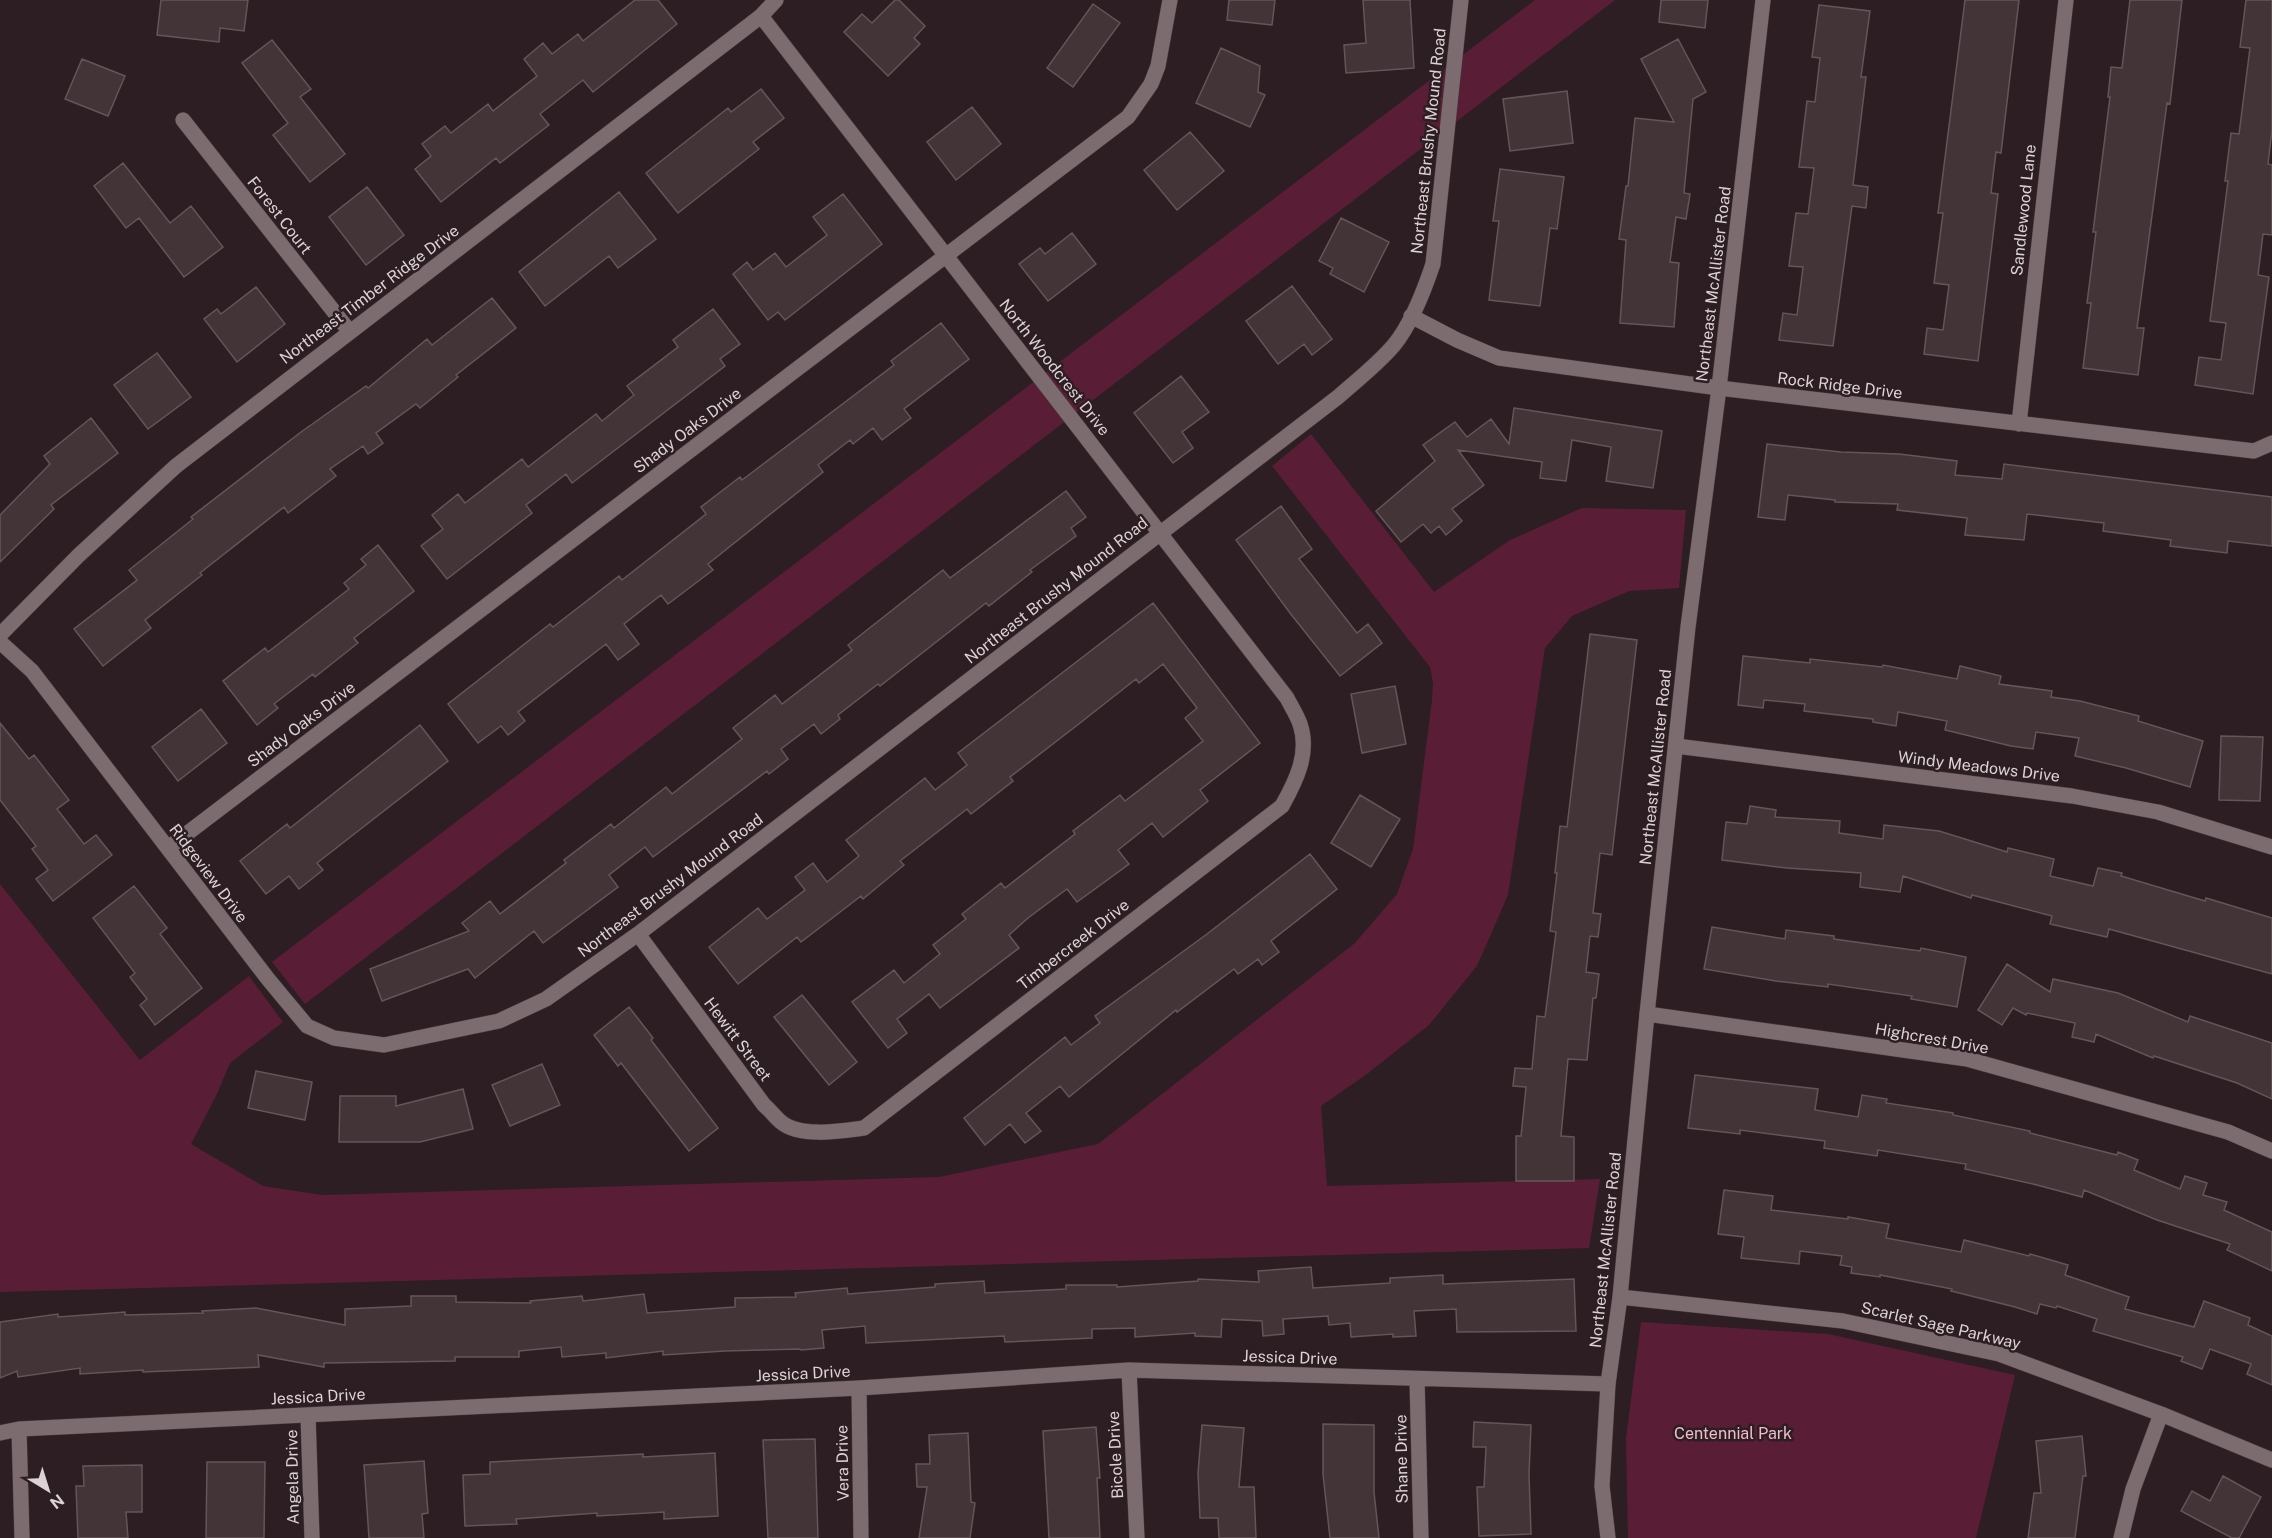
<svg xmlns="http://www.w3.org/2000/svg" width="2272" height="1538" viewBox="0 0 2272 1538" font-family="'Public Sans',sans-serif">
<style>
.green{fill:#591e35}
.building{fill:#433438;stroke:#655559;stroke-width:1.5}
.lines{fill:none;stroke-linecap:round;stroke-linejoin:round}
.minor-casing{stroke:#483d40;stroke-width:16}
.tertiary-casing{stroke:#483d40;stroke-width:16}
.minor{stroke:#7c6c70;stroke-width:15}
.tertiary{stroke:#7c6c70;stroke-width:15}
.labels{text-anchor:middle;stroke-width:5;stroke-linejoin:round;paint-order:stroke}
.street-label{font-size:16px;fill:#dcd2d5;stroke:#2c1e22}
.park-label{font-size:16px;fill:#f0bccb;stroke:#2c1e22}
</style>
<rect width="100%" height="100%" fill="#2c1e22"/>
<path class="green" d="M1535,0H1615L305,1004L272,962Z
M1311,434L1434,592L1510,540L1582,508L1686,510L1679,588L1629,591L1572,616L1545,648L1508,895L1477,966L1429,1025L1367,1074L1321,1106L1327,1186L1600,1179L1589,1248L0,1292V884L140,1060L249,976L283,1022L230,1063L217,1094L191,1144L263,1186L322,1195L939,1177L1098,1144L1355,943L1397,894L1413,849L1432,700L1433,683L1430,667L1272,466Z
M1641,1322L1828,1334L2015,1375L1976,1538H1628L1626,1438Z"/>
<path class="building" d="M161,0H248L244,31L220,28L219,42L157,35Z
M635,0H658L677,24L593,92L583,80L540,114L549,125L500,163L496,158L441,202L415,169L431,156L422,144L445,126L451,133L488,104L493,111L537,76L524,59L543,43L552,54L578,34L583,41Z
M895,0H899L925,26L914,38L920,44L888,76L844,32L862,14L872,23Z
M1229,0H1275L1272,25L1227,20Z
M1363,0H1410L1414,68L1346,73L1344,45L1366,43Z
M1661,0H1708L1705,28L1659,22Z
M1965,0H2019L2001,153L1996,152L1991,193L1998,194L1978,361L1924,354L1927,328L1943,330L1949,285L1934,283L1943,213H1938Z
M2130,0H2182L2170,104L2167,103L2137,328H2144L2138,375L2083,368L2091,303H2087L2096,232H2093L2110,97H2108L2111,67L2122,68Z
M2246,0H2272V130L2268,164L2272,165V235L2263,234L2258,275L2269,277L2253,394L2195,385L2199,357L2221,360L2226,323L2210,321L2228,181H2225L2231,133L2239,134L2250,48L2240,47Z
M1093,4L1120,23L1073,87L1047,68Z
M1819,5L1870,11L1861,77H1866L1853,185L1868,187L1866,208L1852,206L1833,346L1779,340L1783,313L1797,315L1803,267L1789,266L1796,213L1808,214L1814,168L1799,167L1807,101L1815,102L1820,58L1812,57Z
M1678,39L1706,92L1693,99L1684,193L1690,194L1686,219L1676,217L1670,262L1679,263L1674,327L1620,323L1626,240L1619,239L1626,186H1628L1635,118L1674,122L1641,59Z
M272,40L311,89L300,97L345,154L310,182L273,135L288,123L242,63Z
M1221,48L1260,66L1258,92L1265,95L1250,127L1196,103Z
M82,59L125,76L108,116L65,99Z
M761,89L784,118L753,142L759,149L678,213L646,173L728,108L731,112Z
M1567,91L1573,143L1510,151L1503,99Z
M972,107L1001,144L956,180L927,142Z
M1190,132L1224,171L1177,210L1144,170Z
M123,163L170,223L191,206L223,247L184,277L139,218L126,228L94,186Z
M1500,169L1564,177L1557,229L1550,228L1540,306L1489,300L1499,221H1493Z
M367,187L404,235L366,265L329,217Z
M619,192L656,239L618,268L609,256L545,306L519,272Z
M843,194L882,244L785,320L778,312L768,320L733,274L747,262L753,270L775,253L786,267L827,235L813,217Z
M1341,218L1389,242L1364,292L1330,274L1333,268L1319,261Z
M1072,233L1096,264L1048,301L1019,264L1040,248L1045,254Z
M1292,286L1332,339L1312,355L1304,344L1278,364L1246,321Z
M256,287L285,324L237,362L204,319L217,309L221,314Z
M492,298L516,328L456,375L458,377L420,408L416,404L376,433L383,443L368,454L363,446L330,469L336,476L288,513L284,507L200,573L202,575L145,620L151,628L103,666L74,629L137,580L129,570L193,519L191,517L301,432L366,386L368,388L427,339L432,345Z
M713,309L740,344L720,359L725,366L572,483L566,474L526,505L532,513L447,579L421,546L443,529L432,515L458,494L465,503L522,459L528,467L596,414L602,421L634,395L627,386L678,347L673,340Z
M941,323L969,359L904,409L911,418L882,440L873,428L853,444L850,440L818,465L823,472L708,564L713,570L668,604L661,595L624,624L639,644L618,660L606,644L518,712L525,721L508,735L501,726L478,743L448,704L550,624L553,627L619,576L622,580L706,514L701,507L740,477L742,480L894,365L891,361Z
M157,353L191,397L148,429L114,385Z
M1181,376L1209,412L1182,432L1193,448L1173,463L1134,413Z
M1514,408L1662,431L1653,488L1606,481L1611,447L1572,440L1566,481L1540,478L1542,462L1458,450L1484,485L1452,509L1462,521L1446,535L1439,526L1431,533L1423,524L1401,542L1376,511L1435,461L1423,445L1455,422L1467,437L1491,419L1509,444Z
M91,418L118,453L51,505L54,509L0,562V515L50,464L44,456Z
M1767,444L1841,452L1899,454L1957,461L1955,475L2002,479L2004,464L2272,497V546L2228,541L2227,553L2170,546L2171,540L2103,531L2104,523L2027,514L2024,540L1965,535L1967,518L1897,510L1898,504L1835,502V500L1788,495L1785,520L1758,517Z
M1066,491L1086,517L1071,528L1076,536L1030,570L1032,572L989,606L986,603L880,686L878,684L838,715L840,719L821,734L814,724L781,749L788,759L769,774L767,771L653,857L645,847L609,875L618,887L543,943L534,931L475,978L468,969L382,1001L370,969L469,931L462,923L490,901L500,914L566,863L564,860L611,824L614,828L666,787L672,794L742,739L733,728L775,695L782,704L852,650L848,645L943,570L950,578Z
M1281,506L1312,549L1299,559L1357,633L1368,624L1382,643L1340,676L1290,613L1236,540Z
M378,545L414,591L354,638L358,643L315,677L313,674L274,704L278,708L257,725L223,681L265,648L268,652L349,589L344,583L366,565L361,559Z
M1153,603L1260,743L1200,790L1208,801L1163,837L1152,823L1118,850L1129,864L1077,902L1067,889L1028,918L1009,935L1019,948L940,1008L929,994L897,1019L907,1033L888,1048L852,1002L894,970L904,983L940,954L933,945L966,919L962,914L1001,883L1005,888L1075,834L1073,831L1120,795L1125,801L1203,741L1185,718L1197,708L1163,664L1139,683L1136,679L1080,723L1010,777L1013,781L971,814L967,809L900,861L904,865L863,899L861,896L801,942L797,937L738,984L709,947L758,908L767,919L805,890L795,877L813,863L827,882L859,856L846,840L925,778L935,790L967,765L958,753Z
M1590,634L1637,640L1612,855L1600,853L1593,913L1601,914L1598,937L1590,936L1586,972L1599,974L1596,998H1593L1587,1060L1568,1059L1561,1136L1574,1137V1181H1516V1136H1521L1526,1087L1513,1086L1515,1068L1532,1069L1537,1016L1545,1017L1556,932L1550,931L1557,873H1555L1560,826L1567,827Z
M1743,656L1810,663V659L1882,667L1883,665L1957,679L1960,666L2001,676L1999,684L2052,691L2051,697L2080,701L2139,716L2138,721L2203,741L2190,787L2126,768L2075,756L2079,738L2036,732L2033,749L2011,746L1945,730L1947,721L1898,712L1896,726L1873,722V719L1804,711L1805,704L1764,700L1763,708L1738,705Z
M1395,686L1406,744L1362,753L1351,694Z
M201,709L227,743L178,781L152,747Z
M0,723L29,759L34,755L69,800L57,809L84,844L96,835L112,855L53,901L36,879L48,870L32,849L36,846L0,800Z
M420,725L448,761L317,863L323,870L299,889L289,876L266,894L240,861L287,824L290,828Z
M2221,736L2263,737L2260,801L2219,800Z
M1360,795L1400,819L1371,867L1331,843Z
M1750,806L1776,810L1775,817L1840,821L1839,833L1883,839L1884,825L1939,831L2007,852L2008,848L2054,859L2050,876L2093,886L2098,868L2122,873L2121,876L2205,901L2206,898L2272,918V974L2109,929L2107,937L2050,924L2052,916L1972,895L1971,898L1903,876L1900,892L1860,887L1861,873L1787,868L1722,860L1726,822L1747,824Z
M1310,854L1337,889L1271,941L1279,952L1262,965L1258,959L1238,974L1234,969L1177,1012L1176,1010L1069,1097L1060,1086L1026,1113L1041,1131L1025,1143L1010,1124L985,1145L964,1118L1065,1037L1071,1045L1100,1023L1095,1016L1207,934Z
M134,886L167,928L160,934L202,988L155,1025L140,1005L147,999L130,977L135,973L93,918Z
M1712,927L1785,939L1786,930L1834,936V939L1920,951L1921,948L1966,957L1957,1007L1911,999L1912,996L1828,984V987L1776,981L1704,969Z
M2007,964L2050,992L2053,979L2118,993L2188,1022L2190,1016L2272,1043V1099L2237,1083L2154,1056L2153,1058L2096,1034L2094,1042L2072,1037L2075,1023L2027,1013L2026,1015L2013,1008L2002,1025L1978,1010Z
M802,995L857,1062L829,1085L774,1017Z
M629,1007L653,1038L651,1040L718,1128L689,1151L621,1063L618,1066L594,1035Z
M542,1064L560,1105L510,1126L492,1085Z
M256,1071L312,1082L305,1120L248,1108Z
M1695,1075L1818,1089L1815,1110L1858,1117L1862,1095L1887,1099L1886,1103L1953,1113V1115L2030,1131V1133L2117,1155L2118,1152L2138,1160L2134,1170L2180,1189L2185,1176L2207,1183L2203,1195L2227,1202L2224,1210L2272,1232V1271L2227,1250L2230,1244L2157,1220L2084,1190L2082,1197L2037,1185L1965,1169L1966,1164L1878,1150L1877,1156L1824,1148L1825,1141L1740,1130V1134L1688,1128Z
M463,1089L473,1129L420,1142H339L340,1096H396V1106Z
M1724,1190L1773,1196L1771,1210L1848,1219V1217L1889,1224L1886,1238L1961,1252L1964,1240L2029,1256L2030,1254L2068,1265L2065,1275L2129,1297L2125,1309L2194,1327L2204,1301L2250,1318L2248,1325L2272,1336V1385L2247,1374L2251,1364L2210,1349L2202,1369L2181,1361L2183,1357L2093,1331L2097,1319L2057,1306L2056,1308L2040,1304L2037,1314L2015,1307L1951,1291L1952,1289L1880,1275V1277L1851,1273L1852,1267L1840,1265L1842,1256L1800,1251L1799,1264L1741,1258L1744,1237L1718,1234Z
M1311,1267L1313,1288L1390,1283V1278L1443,1275V1284L1574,1279L1576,1331L1457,1332L1456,1309L1414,1311L1416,1336L1393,1337V1334L1351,1337L1350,1323L1329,1325L1328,1316L1283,1319L1284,1334L1263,1336L1262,1321L1222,1319L1221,1337L1195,1336V1333L1135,1337V1328L1092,1329V1338L1005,1342L1004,1336L866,1343L865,1326L822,1330L824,1348L801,1350L800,1349L725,1351L663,1355V1351L606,1358V1353L562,1357L561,1347L519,1351V1357H455V1361L324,1363V1367L258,1355L259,1367L143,1372V1370L80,1374V1368L18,1377L17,1371L0,1378V1322L58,1314V1317L125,1312V1315L203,1313L202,1311L256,1308L345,1325V1309L411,1306V1296H456V1302L531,1303L530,1301L582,1296L583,1301L644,1294L647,1313L735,1307V1298L796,1297L795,1293L847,1288L848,1294L935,1287V1284L984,1281L985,1293L1066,1289V1285H1117V1287L1198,1281V1279L1259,1282L1258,1271Z
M1474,1422L1531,1425L1529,1474L1531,1534L1479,1536L1477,1487H1484L1486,1447H1473Z
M1323,1424L1374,1425V1492L1379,1538H1330L1323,1474Z
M1202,1425L1244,1428L1239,1487H1254L1256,1538H1219L1218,1518H1200L1198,1473Z
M1096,1427L1100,1478H1097L1100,1538H1049L1043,1431Z
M968,1433L971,1502L975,1503L970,1538H919L927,1487H917L916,1464H930L929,1435Z
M2082,1436L2086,1476H2083L2075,1538H2028L2034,1493H2041L2036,1441Z
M815,1439L818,1538H768L763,1440Z
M715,1453L718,1516L664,1519V1512L597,1516V1513L516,1519L517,1524L465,1526L463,1475L490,1474V1462L643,1454V1457Z
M424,1461L428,1513L422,1514L424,1538H369L364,1465Z
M207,1462H265L264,1538H206Z
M142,1465V1512H126L128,1538H78L76,1486H84L83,1466Z
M2223,1476L2261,1497L2239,1538H2232L2181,1511L2192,1491L2210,1501Z"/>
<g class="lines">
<g class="minor-casing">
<path id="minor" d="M183,120L350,332
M1411,316L1457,340L1499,358L1719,388L2254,451L2272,443
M2019,424L2066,0
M0,635L79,555L176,466L761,16L776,0
M0,642L32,671L268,979L307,1026L334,1038L384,1045L499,1021L546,999L638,934L1338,397C1357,380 1377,365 1394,345C1412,323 1424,291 1433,264L1461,0
M1676,746L2072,796L2158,812L2272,847
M168,848L1128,117L1151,84L1158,66L1170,0
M638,934L764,1105C770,1110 775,1117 781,1122C800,1138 841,1131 864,1128L1282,806C1296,781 1310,753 1300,724C1297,715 1291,706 1287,698L761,16
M1647,1014L1967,1059L2228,1132L2272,1151
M1620,1297L1843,1321L1999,1354L2161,1414L2272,1460
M1129,1370L1137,1538
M1417,1379L1421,1538
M859,1388L861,1538
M308,1415L312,1538
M19,1429L22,1538
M0,1433L19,1429L859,1388L1129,1370L1608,1384
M2121,1538L2133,1489L2161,1414"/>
</g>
<g class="tertiary-casing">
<path id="tertiary" d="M1608,1538L1602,1486L1608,1384L1620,1297L1647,1014L1688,627L1719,388L1763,0"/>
</g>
<use href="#minor" class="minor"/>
<use href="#tertiary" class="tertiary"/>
</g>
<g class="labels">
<g class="street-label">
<text transform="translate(1428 141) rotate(-84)" y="6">Northeast Brushy Mound Road</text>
<text transform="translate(2023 210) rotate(-84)" y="6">Sandlewood Lane</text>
<text transform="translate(280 215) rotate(52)" y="6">Forest Court</text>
<text transform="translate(1713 284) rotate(-83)" y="6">Northeast McAllister Road</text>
<text transform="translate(369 294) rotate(-37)" y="6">Northeast Timber Ridge Drive</text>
<text transform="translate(1055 367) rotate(52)" y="6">North Woodcrest Drive</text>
<text transform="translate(1840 385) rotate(7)" y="6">Rock Ridge Drive</text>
<text transform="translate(687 430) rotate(-37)" y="6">Shady Oaks Drive</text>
<text transform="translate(1056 590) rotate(-38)" y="6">Northeast Brushy Mound Road</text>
<text transform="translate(301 724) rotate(-37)" y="6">Shady Oaks Drive</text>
<text transform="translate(1979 766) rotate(7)" y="6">Windy Meadows Drive</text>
<text transform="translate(1655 767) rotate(-84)" y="6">Northeast McAllister Road</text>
<text transform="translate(209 873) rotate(53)" y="6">Ridgeview Drive</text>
<text transform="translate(670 885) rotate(-37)" y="6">Northeast Brushy Mound Road</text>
<text transform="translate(1073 944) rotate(-38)" y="6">Timbercreek Drive</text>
<text transform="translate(1932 1038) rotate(10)" y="6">Highcrest Drive</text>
<text transform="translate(738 1039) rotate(53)" y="6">Hewitt Street</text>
<text transform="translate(1605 1250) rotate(-84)" y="6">Northeast McAllister Road</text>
<text transform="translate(1941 1325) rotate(13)" y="6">Scarlet Sage Parkway</text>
<text transform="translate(1290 1357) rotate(2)" y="6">Jessica Drive</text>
<text transform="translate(803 1373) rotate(-3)" y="6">Jessica Drive</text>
<text transform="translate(318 1396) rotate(-3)" y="6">Jessica Drive</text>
<text transform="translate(1115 1455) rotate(-93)" y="6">Bicole Drive</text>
<text transform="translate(1401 1459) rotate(-91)" y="6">Shane Drive</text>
<text transform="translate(842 1463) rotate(-91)" y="6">Vera Drive</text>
<text transform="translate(292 1477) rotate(-91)" y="6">Angela Drive</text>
</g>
<g class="park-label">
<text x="1733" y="1439">Centennial Park</text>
</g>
</g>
<g transform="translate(48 1490) rotate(142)" stroke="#2c1e22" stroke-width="4.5" paint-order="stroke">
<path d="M0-4.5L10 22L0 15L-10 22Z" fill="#dcd2d5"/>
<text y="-9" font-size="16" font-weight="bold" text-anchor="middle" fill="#dcd2d5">N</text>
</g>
</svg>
